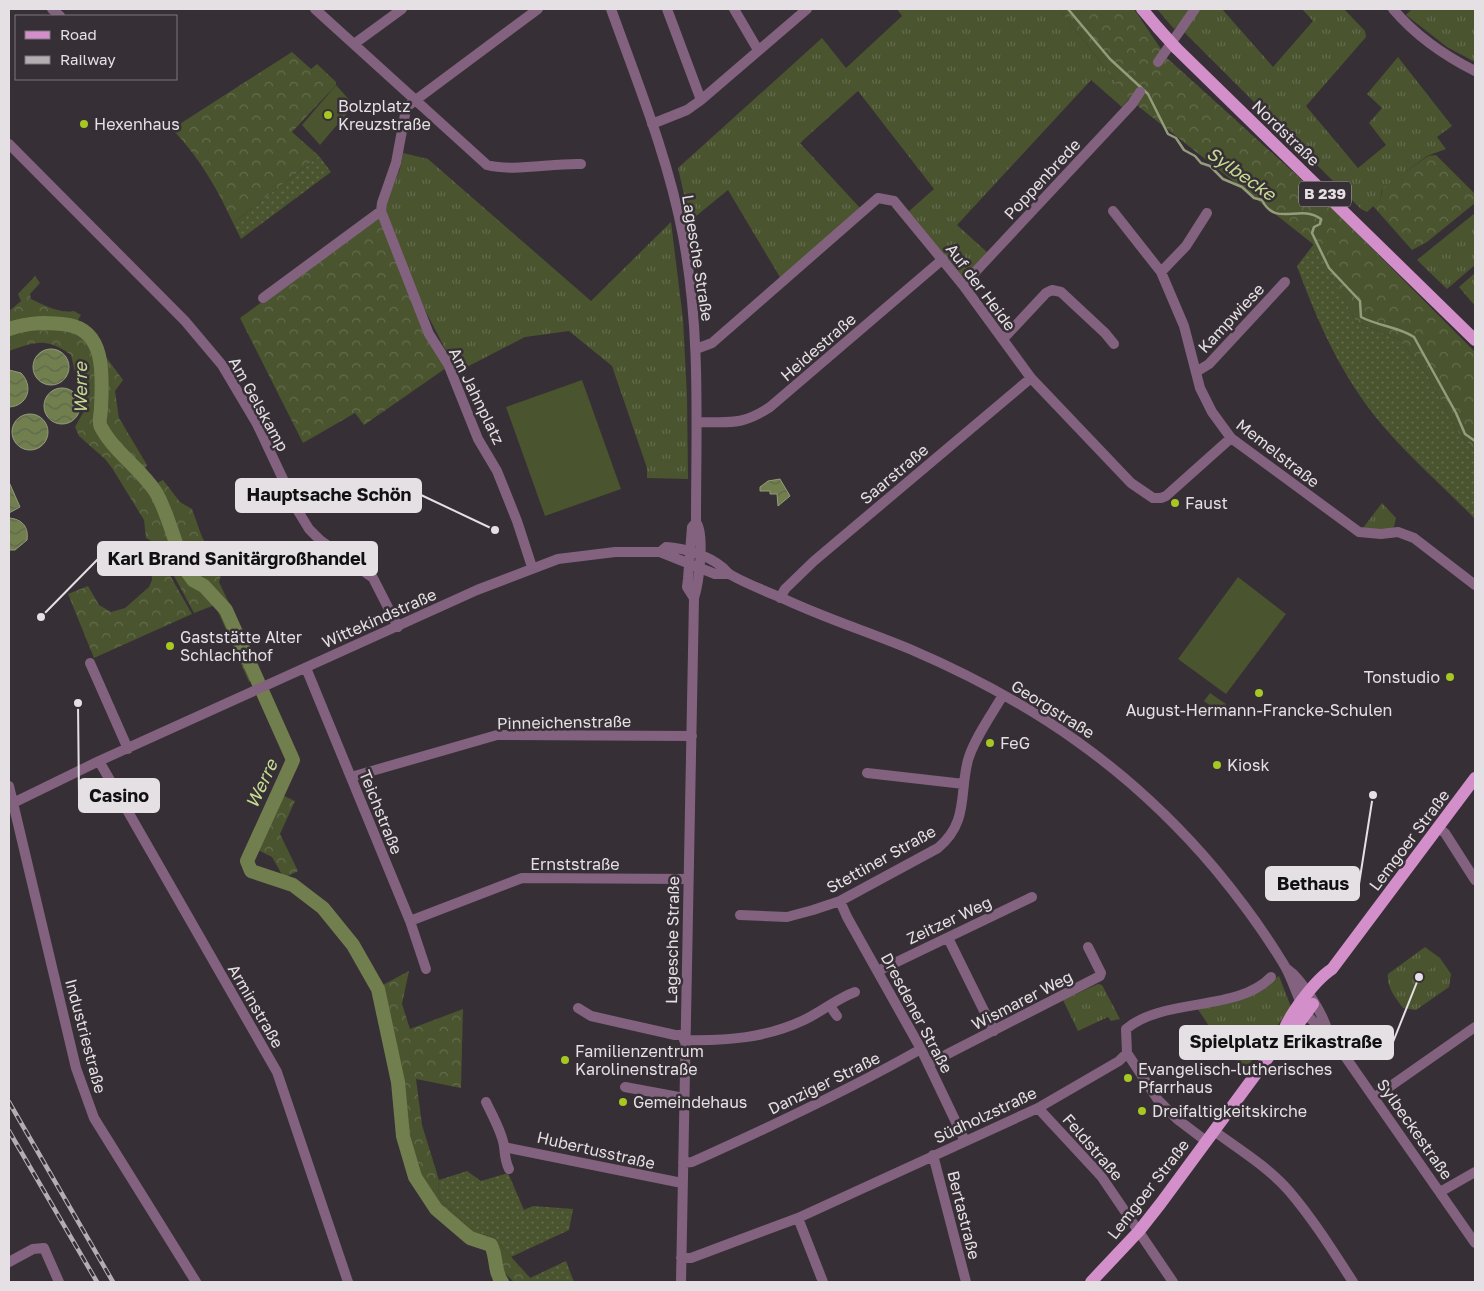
<svg xmlns="http://www.w3.org/2000/svg" width="1484" height="1291" viewBox="0 0 1484 1291" font-family="'Golos Text',sans-serif">
<style>
.grass{fill:url(#grass-tufts)}
.forest{fill:url(#forest-crowns)}
.garden{fill:url(#garden-dots)}
.pitch{fill:#4a542f}
.water{fill:url(#water-waves);stroke:#949c7c}
.lines{fill:none;stroke-linecap:round;stroke-linejoin:round}
.stream{stroke:#949c7c;stroke-width:2.5}
.river{stroke:#717f4f;stroke-width:14}
.minor{stroke:#82627e;stroke-width:10}
.major{stroke:#d28fc9;stroke-width:12}
.rail-casing{stroke:#b4aeb3;stroke-width:4.5}
.rail{stroke:#372f36;stroke-width:2.5;stroke-dasharray:8;stroke-linecap:butt}
.major-bridge{stroke:#d28fc9;stroke-width:12}
.poi-dot{fill:#a5c822;stroke:#372f36;stroke-width:2}
.labels{text-anchor:middle;stroke-width:5;stroke-linejoin:round;paint-order:stroke}
.shield{fill:#372f36;stroke:#b1abb0;stroke-width:1}
.shield-label{font-size:15px;font-weight:bold;fill:#e5e0e4}
.poi-label{font-size:16px;fill:#e5e0e4;stroke:#372f36;text-anchor:start}
.street-label{font-size:16px;fill:#e5e0e4;stroke:#372f36}
.water-label{font-size:18px;font-style:italic;fill:#c6db91;stroke:#372f36}
.leader{fill:none;stroke:#e5e0e4;stroke-width:2}
.callout-dot{fill:#e5e0e4;stroke:#372f36;stroke-width:2}
.callout{fill:#e5e0e4;stroke:#e5e0e4;stroke-width:2}
.callout-label{font-size:18px;text-anchor:middle;font-weight:bold;fill:#111}
</style>
<defs>
<pattern id="grass-tufts" width="24" height="20" patternUnits="userSpaceOnUse" patternTransform="scale(1.25)"><rect width="24" height="20" fill="#4a542f"/><path d="M3 7l-1-3M5 7V3M7 7l1-3M15 17l-1-3M17 17v-4M19 17l1-3" fill="none" stroke="#646c4d"/></pattern>
<pattern id="forest-crowns" width="20" height="18" patternUnits="userSpaceOnUse" patternTransform="scale(1.25)"><rect width="20" height="18" fill="#4a542f"/><path d="M2 6a3 3 0 1 1 6 0M12 15a3 3 0 1 1 6 0" fill="none" stroke="#646c4d"/></pattern>
<pattern id="garden-dots" width="8" height="8" patternUnits="userSpaceOnUse" patternTransform="scale(1.25)"><rect width="8" height="8" fill="#4a542f"/><path d="M2 2h.1M6 6h.1" fill="none" stroke="#646c4d" stroke-width="1.8" stroke-linecap="round"/></pattern>
<pattern id="water-waves" width="16" height="10" patternUnits="userSpaceOnUse" patternTransform="scale(1.25)"><rect width="16" height="10" fill="#717f4f"/><path d="M0 5q4-4 8 0t8 0" fill="none" stroke="#5f674b"/></pattern>
</defs>
<rect width="100%" height="100%" fill="#372f36"/>
<path class="grass" d="M897,9H1059L1129,99L1122,107L1091,80L957,225L989,254L963,279L908,212L934,189L858,91L800,143L861,209L781,279L728,190L690,221L678,168L822,38L846,68L902,16Z
M1157,9H1195L1174,29Z
M1201,9H1222L1273,67L1313,21L1302,9H1344L1365,31L1366,37L1306,106L1358,168L1386,145L1369,123L1382,108L1367,94L1398,57L1452,126L1437,137L1446,149L1427,156L1382,190L1380,200L1367,212L1361,209L1184,32L1188,24Z
M1412,9H1475V62L1447,47L1406,15Z
M403,153L428,159L591,301L671,222L683,319L687,396L688,479L647,478V468L612,366L569,331L525,337L457,372L425,310L388,222L385,206L400,169Z
M1475,213V265L1447,289L1417,260Z
M1475,273V306L1459,287Z
M1382,503L1396,518L1394,527L1386,531L1363,528Z
M1425,947L1440,958L1451,974L1449,987L1416,1010L1403,1008C1396,998 1386,987 1388,974Z
M1279,976L1291,1007L1247,1067L1229,1056L1197,1008L1255,992Z
M1098,984L1102,985L1120,1019L1111,1021L1108,1017L1078,1031L1063,1000Z"/>
<path class="forest" d="M1059,9H1134L1167,58L1323,199L1475,352V451L1457,431L1428,376L1400,340L1356,322L1313,244L1129,99Z
M292,52L311,69L317,64L336,82V85L292,132L319,156L233,223C217,188 200,159 174,131L175,127Z
M1436,155L1475,194V203L1427,242L1412,250L1373,206L1380,200L1383,188L1428,156Z
M374,219H379L446,368L364,425L355,413L303,443L240,318Z
M35,276L40,283L30,294L31,299C44,305 60,314 74,311L81,315L76,323L95,351L106,357L123,380L115,391L119,418L147,465L145,469L155,484L163,480L180,502L192,509L202,537L222,571L219,582L251,649L260,675L249,682L215,605L194,613L166,561L162,547L146,538L144,520L112,468L105,459L79,436L75,427L84,411L71,355C46,337 36,342 9,351V311L21,301L18,294Z
M155,549L192,614L94,658L68,594L88,586L99,605L111,612L125,608L149,587L152,580L151,564Z
M282,795L295,801L280,834L298,871L284,878L272,857L258,850Z
M409,971L402,1004L410,1029L463,1009L461,1088L416,1079L422,1125L439,1180L438,1197L473,1232L493,1237L534,1282H514L501,1270L498,1253L490,1241L471,1236L437,1205L421,1176L409,1131L404,1081L381,986Z"/>
<path class="garden" d="M319,156L331,172L241,239L233,223Z
M1314,244L1356,322L1400,340L1428,376L1457,431L1475,451V519C1445,488 1411,459 1383,426C1343,379 1318,324 1297,266Z
M467,1171L481,1181L508,1173L524,1210L533,1206L573,1209L569,1230L511,1257L493,1237L473,1232L438,1197L439,1180Z
M566,1261L574,1282H534L530,1278Z"/>
<path class="pitch" d="M336,85L354,105L320,145L302,125Z
M582,380L621,489L545,516L506,407Z
M1238,577L1286,614L1226,694L1178,659Z
M1210,693L1226,704L1220,713L1204,701Z
M1426,958L1433,967L1417,978L1411,969Z"/>
<path class="water" d="M33 367a18 18 0 1 1 36 0a18 18 0 1 1-36 0Z
M9,370L21,373C34,386 28,406 9,407Z
M44 406a18 18 0 1 1 36 0a18 18 0 1 1-36 0Z
M12 432a18 18 0 1 1 36 0a18 18 0 1 1-36 0Z
M780,479L790,496L778,506L777,494H770V491H760V487L768,481Z
M9,482L20,507L9,513Z
M9,518C22,519 29,527 27,540L15,550H9Z"/>
<g class="lines">
<path class="stream" d="M1068,9L1110,59L1148,94L1168,134L1176,138L1184,150L1195,156L1201,163L1210,166L1223,179L1242,187L1254,198L1262,200C1276,228 1300,203 1321,219L1320,224L1314,227L1312,233L1329,268L1360,301L1361,317C1378,326 1399,327 1414,337L1456,413L1465,434L1475,441"/>
<path class="river" d="M9,329C30,322 46,322 69,325C107,332 102,379 101,408C101,414 98,422 101,427C114,452 140,468 155,491C166,507 177,549 185,569L193,580L204,586L226,610L293,760L247,861L251,871L293,885L323,908L353,945L378,989L398,1082L403,1136L415,1177L436,1209L470,1238L491,1245C497,1257 494,1272 502,1282"/>
<path class="minor" d="M52,9L60,16
M315,9L487,165C514,172 551,163 581,164
M611,9C638,84 668,157 683,236C701,331 696,426 696,522C705,534 699,583 694,598L681,1282
M667,9L701,100
M734,9L758,50
M1393,9C1416,36 1443,55 1475,71
M354,44L402,9
M1158,62L1195,9
M652,124L687,110L701,100L807,9
M9,144L185,321L222,365L257,424L298,511L309,529L320,540L373,578L398,627
M1113,211L1161,272L1184,326L1200,388L1212,412L1231,438L1359,532L1381,534L1398,532L1414,538L1475,585
M1161,272L1186,246L1207,213
M963,285L1132,104L1140,92
M263,298L381,211
M1003,339L1046,293L1052,290L1061,292L1105,333L1114,344
M696,349L712,343L878,198L894,201L963,285L1031,378L1131,483L1153,498H1161L1166,496L1231,438
M1196,372L1209,364L1285,282
M697,422C730,422 741,426 770,407L943,259
M660,552L666,547C684,548 708,555 722,567C725,569 727,573 731,575C747,584 765,591 782,598C824,618 869,632 912,650C1033,702 1131,769 1216,870C1240,899 1263,930 1283,963C1298,986 1298,1018 1328,1032
M532,567L517,521L497,471L478,439L448,364L429,334L381,211L382,203L396,163L406,109L409,105L538,9
M694,598L687,587L688,579L692,527L696,522
M780,598L785,589L814,561L1031,378
M90,663L128,749
M306,668L410,921L426,969
M99,761L277,1072L348,1282
M867,773L964,784
M351,777L497,735L692,736
M9,786L76,1068L94,1118L196,1282
M9,805L99,761L477,590L558,559L615,552H660L715,574H729
M1438,828L1445,833L1475,880
M840,901L847,917L921,1049L965,1141
M740,915L787,917L813,910L840,901L938,848C969,822 959,794 968,760C974,739 992,714 1003,695
M410,921L522,878L688,879
M948,938L994,1031
M1287,969C1302,979 1323,1014 1328,1032L1475,1243
M878,971L1032,897
M830,1006L837,1016
M578,1008L591,1016L675,1035H685
M684,1040C727,1041 766,1038 804,1020C821,1012 838,998 855,992
M1127,1053L1158,1100L1177,1119L1206,1141
M928,1064L1100,976L1101,973L1088,947
M625,1087L684,1098
M1375,1097L1475,1027
M486,1102C492,1115 502,1132 504,1146C505,1155 505,1161 509,1169
M1038,1108L1101,1176L1173,1282
M1214,1131C1239,1149 1268,1167 1289,1191C1313,1219 1333,1251 1353,1282
M504,1147L682,1183
M933,1155L966,1282
M683,1163L692,1162C770,1127 847,1091 921,1049
M1440,1192L1475,1172
M798,1218L823,1282
M681,1258H691L798,1218L1038,1108L1119,1061L1127,1053L1126,1029C1164,997 1238,1012 1271,977
M9,1262L33,1249L44,1248L59,1282"/>
<path class="major" d="M1142,9L1158,28
M1176,48L1475,340
M1281,1040C1284,1020 1315,980 1332,969L1475,778
M1091,1282L1139,1231L1161,1203L1281,1040L1291,1034L1313,1004"/>
<g class="rail-casing">
<path id="rail" d="M9,1102L113,1282
M9,1131L97,1282"/>
</g>
<use href="#rail" class="rail"/>
<path class="major-bridge" d="M1158,28L1176,48"/>
</g>
<g class="poi-dot">
<circle cx="328" cy="115" r="5"/>
<circle cx="84" cy="124" r="5"/>
<circle cx="1175" cy="503" r="5"/>
<circle cx="170" cy="646" r="5"/>
<circle cx="1450" cy="677" r="5"/>
<circle cx="1259" cy="693" r="5"/>
<circle cx="990" cy="743" r="5"/>
<circle cx="1217" cy="765" r="5"/>
<circle cx="565" cy="1060" r="5"/>
<circle cx="1128" cy="1078" r="5"/>
<circle cx="623" cy="1102" r="5"/>
<circle cx="1142" cy="1111" r="5"/>
</g>
<g class="labels">
<rect class="shield" x="1299" y="181.5" width="52" height="25" rx="4"/>
<g class="shield-label">
<text x="1325" y="199">B 239</text>
</g>
<g class="poi-label">
<text x="338" y="112">Bolzplatz<tspan x="338" dy="18">Kreuzstraße</tspan></text>
<text x="94" y="130">Hexenhaus</text>
<text x="1185" y="509">Faust</text>
<text x="180" y="643">Gaststätte Alter<tspan x="180" dy="18">Schlachthof</tspan></text>
<text x="1440" y="683" text-anchor="end">Tonstudio</text>
<text x="1259" y="716" text-anchor="middle">August-Hermann-Francke-Schulen</text>
<text x="1000" y="749">FeG</text>
<text x="1227" y="771">Kiosk</text>
<text x="575" y="1057">Familienzentrum<tspan x="575" dy="18">Karolinenstraße</tspan></text>
<text x="1138" y="1075">Evangelisch-lutherisches<tspan x="1138" dy="18">Pfarrhaus</tspan></text>
<text x="633" y="1108">Gemeindehaus</text>
<text x="1152" y="1117">Dreifaltigkeitskirche</text>
</g>
<g class="street-label">
<text transform="translate(1286 133) rotate(44)" y="6">Nordstraße</text>
<text transform="translate(1042 179) rotate(-47)" y="6">Poppenbrede</text>
<text transform="translate(698 258) rotate(81)" y="6">Lagesche Straße</text>
<text transform="translate(981 287) rotate(53)" y="6">Auf der Heide</text>
<text transform="translate(1231 318) rotate(-47)" y="6">Kampwiese</text>
<text transform="translate(818 347) rotate(-41)" y="6">Heidestraße</text>
<text transform="translate(477 396) rotate(64)" y="6">Am Jahnplatz</text>
<text transform="translate(259 404) rotate(61)" y="6">Am Gelskamp</text>
<text transform="translate(1278 453) rotate(38)" y="6">Memelstraße</text>
<text transform="translate(894 474) rotate(-40)" y="6">Saarstraße</text>
<text transform="translate(379 618) rotate(-24)" y="6">Wittekindstraße</text>
<text transform="translate(1053 709) rotate(32)" y="6">Georgstraße</text>
<text transform="translate(564 722) rotate(-1)" y="6">Pinneichenstraße</text>
<text transform="translate(381 812) rotate(68)" y="6">Teichstraße</text>
<text transform="translate(1409 840) rotate(-53)" y="6">Lemgoer Straße</text>
<text transform="translate(881 859) rotate(-29)" y="6">Stettiner Straße</text>
<text x="575" y="870">Ernststraße</text>
<text transform="translate(949 920) rotate(-25)" y="6">Zeitzer Weg</text>
<text transform="translate(672 940) rotate(-89)" y="6">Lagesche Straße</text>
<text transform="translate(1022 1000) rotate(-27)" y="6">Wismarer Weg</text>
<text transform="translate(256 1006) rotate(60)" y="6">Arminstraße</text>
<text transform="translate(917 1013) rotate(62)" y="6">Dresdener Straße</text>
<text transform="translate(86 1036) rotate(75)" y="6">Industriestraße</text>
<text transform="translate(824 1083) rotate(-26)" y="6">Danziger Straße</text>
<text transform="translate(985 1115) rotate(-25)" y="6">Südholzstraße</text>
<text transform="translate(1415 1129) rotate(55)" y="6">Sylbeckestraße</text>
<text transform="translate(1093 1147) rotate(49)" y="6">Feldstraße</text>
<text transform="translate(596 1150) rotate(13)" y="6">Hubertusstraße</text>
<text transform="translate(1148 1189) rotate(-52)" y="6">Lemgoer Straße</text>
<text transform="translate(964 1215) rotate(76)" y="6">Bertastraße</text>
</g>
<g class="water-label">
<text transform="translate(1241 174) rotate(35)" y="6">Sylbecke</text>
<text transform="translate(81 388) rotate(-90)" y="6">Werre</text>
<text transform="translate(262 784) rotate(-65)" y="6">Werre</text>
</g>
</g>
<path class="leader" d="M495 530L421 495M41 617L98 559M78 703L79 795M1373 795L1359 884M1419 977L1393 1042"/>
<g class="callout-dot">
<circle cx="495" cy="530" r="5"/>
<circle cx="41" cy="617" r="5"/>
<circle cx="78" cy="703" r="5"/>
<circle cx="1373" cy="795" r="5"/>
<circle cx="1419" cy="977" r="5"/>
</g>
<g class="callout">
<rect x="236" y="479" width="185" height="33" rx="5"/>
<rect x="98" y="542" width="279" height="33" rx="5"/>
<rect x="79" y="779" width="80" height="33" rx="5"/>
<rect x="1266" y="867" width="93" height="33" rx="5"/>
<rect x="1180" y="1026" width="213" height="33" rx="5"/>
</g>
<g class="callout-label">
<text x="329" y="501">Hauptsache Schön</text>
<text x="237" y="565">Karl Brand Sanitärgroßhandel</text>
<text x="119" y="802">Casino</text>
<text x="1313" y="890">Bethaus</text>
<text x="1286" y="1048">Spielplatz Erikastraße</text>
</g>
<rect width="1484" height="1291" fill="none" stroke="#e5e0e4" stroke-width="20"/>
<rect x="15" y="15" width="162" height="65" fill="#372f36" stroke="#7d767c"/>
<rect x="25" y="31" width="25" height="8" fill="#d28fc9" stroke="#7d767c"/>
<text x="60" y="40" font-size="15" fill="#e5e0e4">Road</text>
<rect x="25" y="56" width="25" height="8" fill="#b4aeb3" stroke="#7d767c"/>
<text x="60" y="65" font-size="15" fill="#e5e0e4">Railway</text>
</svg>
